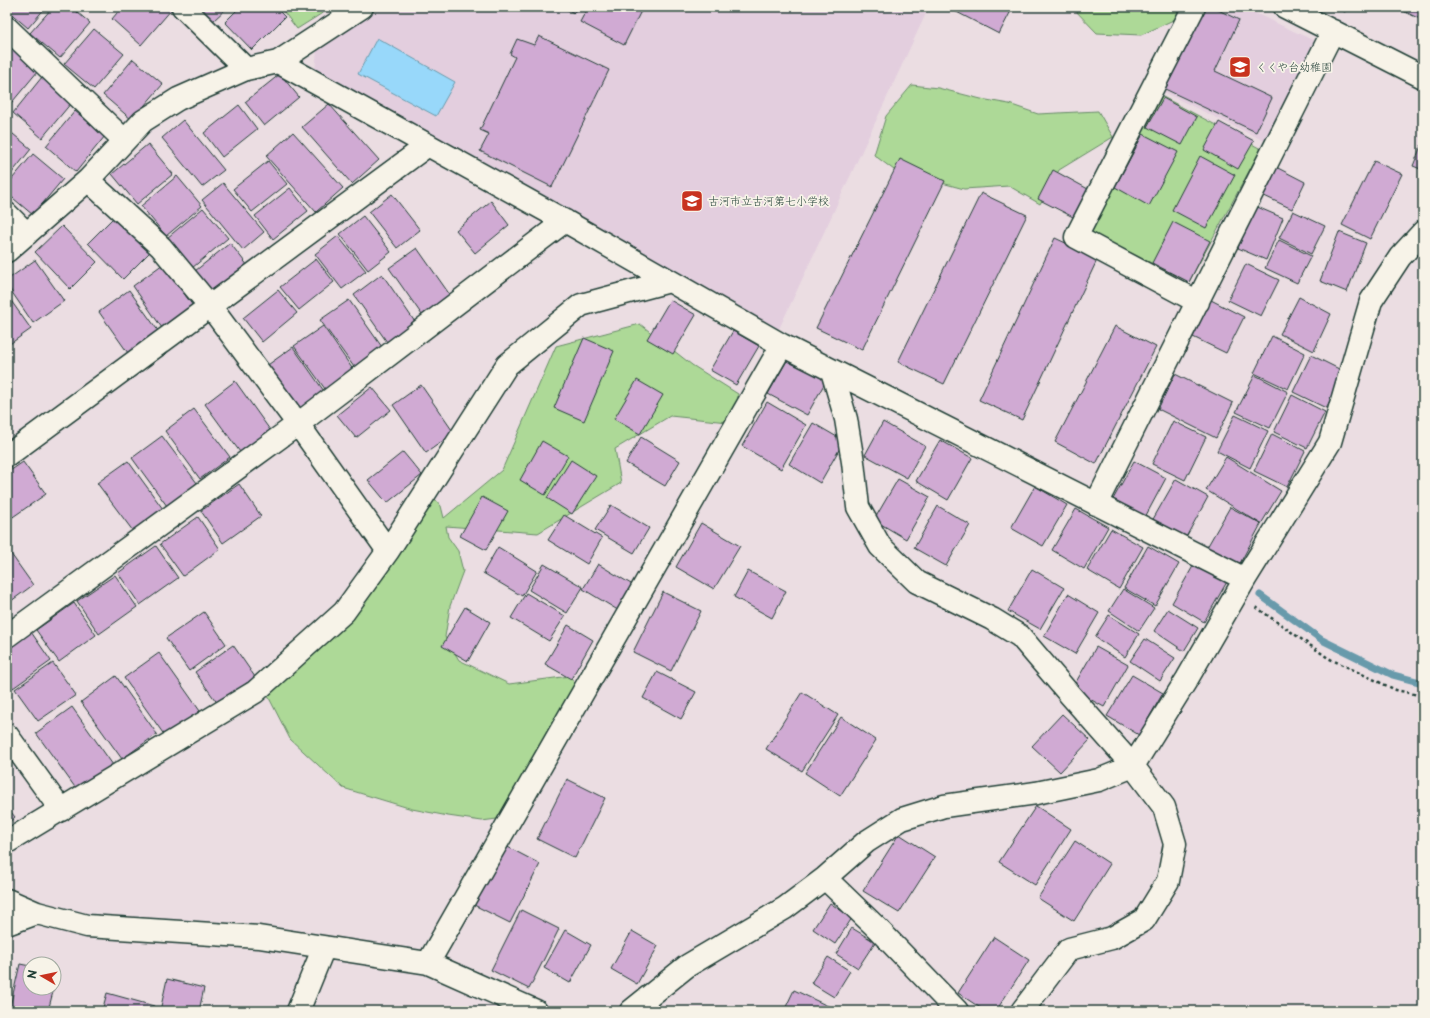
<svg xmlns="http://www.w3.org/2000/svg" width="1430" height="1018" viewBox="0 0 1430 1018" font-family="'Playpen Sans','Klee One',sans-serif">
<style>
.built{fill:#e3cede}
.green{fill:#add997;stroke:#668b66}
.water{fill:#98d8fa;stroke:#689aab}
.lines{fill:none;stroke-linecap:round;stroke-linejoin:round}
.stream{stroke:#689aab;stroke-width:7}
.building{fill:#d0aad3;stroke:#1f3d34}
.minor-casing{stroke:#1f3d34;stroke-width:25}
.path{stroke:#1f3d34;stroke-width:2.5;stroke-dasharray:3 3;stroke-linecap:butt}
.minor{stroke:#f7f3e8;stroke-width:22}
.labels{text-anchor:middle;stroke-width:3.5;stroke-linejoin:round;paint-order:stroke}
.poi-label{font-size:11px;fill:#1f3d34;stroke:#f7f3e8;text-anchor:start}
</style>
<rect width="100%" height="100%" fill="#ebdde2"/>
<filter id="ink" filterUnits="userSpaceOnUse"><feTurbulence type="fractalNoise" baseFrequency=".025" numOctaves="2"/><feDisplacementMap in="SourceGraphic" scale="8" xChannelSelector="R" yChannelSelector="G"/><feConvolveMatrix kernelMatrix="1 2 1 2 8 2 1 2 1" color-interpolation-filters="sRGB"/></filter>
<g filter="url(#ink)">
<path class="built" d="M381,7H929L778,331L315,71L317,49Z
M1200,7H1242L1319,43L1271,144L1161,91Z"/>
<path class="green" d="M280,7H332L297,29Z
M1072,7H1188L1184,15L1141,35L1097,33Z
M912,85L938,88L981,99L1009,104L1038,114L1098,111L1113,137L1059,170L1040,204L1009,186L964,189L894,170L874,155L886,116Z
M1161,96L1261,149L1189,282L1089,232Z
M640,324L692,365L738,394L737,423L670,416L615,449L621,483L538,533L446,526L448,537L458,551L463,571L450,606L445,637L459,660L509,684L570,676L578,689L504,818L482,821L448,816L412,809L343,788L290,739L266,692L435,499L441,506L444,518L502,470L556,346Z"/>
<path class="water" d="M377,38L455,82L436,116L358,74Z"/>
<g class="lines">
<path class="stream" d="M1260,595L1322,640L1393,675L1423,683"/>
</g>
<path class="building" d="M7,7H46L28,28L7,10Z
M53,7H71L90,23L60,58L30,33Z
M122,7H169L172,9L141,45L112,19Z
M200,7H228L213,21Z
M240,7H275L285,17L252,50L225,22Z
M562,7H577L574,13Z
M588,7H643L624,45L580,22Z
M947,7H1013L999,34Z
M1203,7H1212L1239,20L1215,71L1272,98L1256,132L1165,89Z
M1335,7H1347L1345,12Z
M1395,7H1423V17L1422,20Z
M94,29L124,54L94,89L64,64Z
M539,36L609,70L552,187L480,151L489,134L480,130L515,57L510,54L517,39L534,45Z
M8,46L38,71L8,107L7,106Z
M133,59L163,84L132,120L103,95Z
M280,74L299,97L264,126L245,102Z
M42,77L72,102L42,138L13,113Z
M1163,98L1197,117L1182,145L1147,127Z
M329,104L379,160L352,184L302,127Z
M239,105L257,129L222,157L204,133Z
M75,111L105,136L76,172L46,146Z
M183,120L224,170L202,187L162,138Z
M1219,122L1254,141L1238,169L1204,150Z
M7,129L31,149L7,179Z
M293,132L343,188L316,212L266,156Z
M1143,134L1178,152L1149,206L1115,187Z
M1423,141V170L1413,166Z
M148,144L173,174L137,204L112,174Z
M33,154L63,179L33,215L7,193V185Z
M1200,156L1235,175L1206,228L1172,210Z
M900,159L945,181L862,350L816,328Z
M268,161L287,184L252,212L233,189Z
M1374,161L1402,174L1370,239L1342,225Z
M1274,166L1305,182L1292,209L1260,194Z
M1053,170L1088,189L1073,217L1038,199Z
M177,176L202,206L166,236L141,206Z
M223,183L264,232L243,250L202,200Z
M290,188L308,211L273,239L255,216Z
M981,193L1027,215L944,384L898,362Z
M392,194L420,230L397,248L369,212Z
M491,201L509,225L475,253L456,230Z
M1255,206L1283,218L1266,260L1238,248Z
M203,208L228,238L192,268L167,238Z
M1293,211L1325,226L1311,254L1279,238Z
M115,216L150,252L123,279L88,243Z
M363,216L391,252L368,270L340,234Z
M1173,222L1210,241L1189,282L1152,263Z
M62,226L97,262L70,289L35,252Z
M1339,232L1366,243L1347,292L1320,281Z
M338,236L366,271L342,289L315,254Z
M1055,238L1098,258L1022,420L979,400Z
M1279,240L1311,256L1297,283L1265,268Z
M230,243L248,266L213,294L195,271Z
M417,248L450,295L422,315L389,268Z
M316,259L334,282L299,310L280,287Z
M35,260L64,301L33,323L7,285V280Z
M163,264L193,306L162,328L133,286Z
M1246,264L1279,280L1261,316L1228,300Z
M382,274L415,322L387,342L354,295Z
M129,290L159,332L128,353L99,312Z
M278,290L297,313L262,342L243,318Z
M7,295L31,329L7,346Z
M1299,297L1331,314L1314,351L1280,334Z
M349,300L382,347L354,367L320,320Z
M670,300L696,315L673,354L647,339Z
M1211,300L1244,317L1226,353L1193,337Z
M323,326L356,374L328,393L294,346Z
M1115,326L1156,347L1096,464L1055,442Z
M733,331L759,346L736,385L710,370Z
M1272,336L1305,353L1288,389L1254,373Z
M584,338L614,351L584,421L554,408Z
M293,347L326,394L299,414L265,367Z
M1311,355L1345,372L1326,408L1293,392Z
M789,357L827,379L807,415L768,394Z
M1175,374L1233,403L1216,438L1158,409Z
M1255,375L1288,392L1270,428L1236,412Z
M637,380L663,395L640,434L614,419Z
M235,381L270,430L240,452L205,404Z
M421,385L454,433L426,453L393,405Z
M372,387L391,410L356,438L337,415Z
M1292,395L1325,412L1307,448L1274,432Z
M767,402L806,425L781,469L742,446Z
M194,409L230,457L200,479L165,431Z
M1235,415L1268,431L1250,468L1217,451Z
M1173,421L1206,437L1185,480L1152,464Z
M883,422L925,446L907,478L865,455Z
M813,423L844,441L820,483L789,464Z
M1272,434L1305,451L1287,487L1254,471Z
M162,436L197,483L167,506L132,458Z
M641,437L680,461L665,486L626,463Z
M940,440L972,458L948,500L916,481Z
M542,441L568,456L545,495L520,480Z
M403,452L422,475L387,503L368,480Z
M1226,457L1281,491L1261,524L1206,490Z
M571,460L596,476L572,514L547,498Z
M128,461L163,509L133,531L97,483Z
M1134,461L1166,478L1143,521L1111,503Z
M23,462L46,494L7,521V473Z
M898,479L930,497L906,539L874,520Z
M1176,479L1208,497L1185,539L1152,521Z
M239,484L261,516L223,543L201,511Z
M1035,486L1067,505L1043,546L1011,528Z
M482,497L508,511L486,550L460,536Z
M611,505L649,528L634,553L595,530Z
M938,506L970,525L946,566L914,548Z
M1230,507L1261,524L1238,567L1206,549Z
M1076,509L1108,527L1084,569L1052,550Z
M564,515L602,538L587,564L548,540Z
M198,517L220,549L183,576L160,544Z
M701,523L740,546L714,589L676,567Z
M1111,529L1143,547L1119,589L1087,570Z
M156,546L178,578L140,605L118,573Z
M1148,546L1179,564L1155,606L1124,588Z
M498,547L537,571L522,596L483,573Z
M11,554L33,585L7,604V556Z
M1196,561L1228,580L1204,622L1172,603Z
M544,564L583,587L567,613L529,590Z
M598,564L636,587L621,612L583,589Z
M1032,569L1064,588L1040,629L1008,611Z
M748,571L786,591L772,618L734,597Z
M115,575L137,607L99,634L77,601Z
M1123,589L1154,608L1139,631L1109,611Z
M663,592L701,611L671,671L633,652Z
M526,593L565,616L549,641L511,618Z
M1068,594L1099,613L1075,654L1044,636Z
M74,603L96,635L59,662L36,630Z
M465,607L490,622L468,661L442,646Z
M1168,609L1198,628L1184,651L1154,631Z
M204,612L226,644L189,671L166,638Z
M1109,615L1139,634L1125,657L1095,637Z
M568,625L593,640L571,679L545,664Z
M29,629L51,661L13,688L7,679V644Z
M1145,639L1175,658L1160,681L1130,661Z
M233,645L255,677L218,704L195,672Z
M1096,647L1128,665L1104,707L1072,689Z
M159,653L200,711L165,736L124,678Z
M53,663L76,695L38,721L15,689Z
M657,672L696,692L681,719L643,698Z
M1132,675L1163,693L1139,735L1107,716Z
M116,676L157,734L122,759L81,702Z
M802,692L838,715L802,771L766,749Z
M72,707L113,765L77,790L36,733Z
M1062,714L1090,740L1060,772L1032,746Z
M841,717L876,740L840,796L805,773Z
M567,779L605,798L575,858L537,839Z
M1036,806L1071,829L1035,885L999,862Z
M7,807L15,817L7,824Z
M899,834L935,857L899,913L863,891Z
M1075,841L1110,864L1074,921L1038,898Z
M502,844L540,864L510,923L472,904Z
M830,903L852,918L835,944L813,929Z
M521,910L559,929L529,989L491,970Z
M852,928L875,942L858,968L836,954Z
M565,930L591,945L570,983L544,968Z
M632,931L658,946L637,984L611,969Z
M994,937L1029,960L996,1011H985L958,993Z
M828,957L850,971L834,997L811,983Z
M20,964L30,966V988H54L48,1011H9Z
M54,972L57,973L54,987Z
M167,979L204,988L199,1011H160Z
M794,990L832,1008L831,1011H784Z
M107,993L154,1006L153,1011H102Z
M63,1007L77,1011H62Z"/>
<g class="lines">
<g class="minor-casing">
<path id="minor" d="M183,7L246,69
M1194,7L1076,237L1198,302
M1285,7L1423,77
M7,28L124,140
M278,62L565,221L782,345L1245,579
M88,180L161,247L210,306L298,424L388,551
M7,214L27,234
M7,251L88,180L143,121L178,99L246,69L278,62L362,7
M832,371L846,419L853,462L858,507L880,546L917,582L992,619L1020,636L1071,696L1133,766L1164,807L1175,844L1168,881L1144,920L1112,938L1069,949L1022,1011
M7,456L428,145
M1096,504L1333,31
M7,636L298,424L565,221
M7,735L61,810
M7,842L255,692L344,612L388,551L507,365L581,305L670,281
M825,878L879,930L957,1011
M7,900L37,913L87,926L259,937L428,963L536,1011
M7,924L37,913
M428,963L782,345
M298,1011L324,947
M631,1011L687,966L785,908L825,878L866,842L902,819L944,806L1036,793L1099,780L1133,766L1187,679L1245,579L1330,442L1371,301L1400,257L1423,232"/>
</g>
<path class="path" d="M1256,607L1328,658L1396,690L1423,696"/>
<use href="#minor" class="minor"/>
</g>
</g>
<defs>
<g id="school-square" transform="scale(1.15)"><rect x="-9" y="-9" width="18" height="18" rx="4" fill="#c8321e" stroke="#f7f3e8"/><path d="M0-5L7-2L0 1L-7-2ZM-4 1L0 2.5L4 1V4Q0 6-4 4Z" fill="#fff"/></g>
</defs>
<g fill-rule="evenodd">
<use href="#school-square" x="1240" y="67"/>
<use href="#school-square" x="692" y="201"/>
</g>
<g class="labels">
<g class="poi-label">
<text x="1256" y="71">くくや台幼稚園</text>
<text x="708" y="205">古河市立古河第七小学校</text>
</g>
</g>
<rect width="1430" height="1018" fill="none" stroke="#f7f3e8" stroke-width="24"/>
<rect x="12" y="12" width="1406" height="994" fill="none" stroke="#1f3d34" stroke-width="1.5" filter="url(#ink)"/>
<g transform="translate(42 976) rotate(279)"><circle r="19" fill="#f7f3e8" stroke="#a1aaa0"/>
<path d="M0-3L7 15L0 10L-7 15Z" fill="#c8321e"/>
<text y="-6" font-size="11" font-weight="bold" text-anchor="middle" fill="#1f3d34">N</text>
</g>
</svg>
